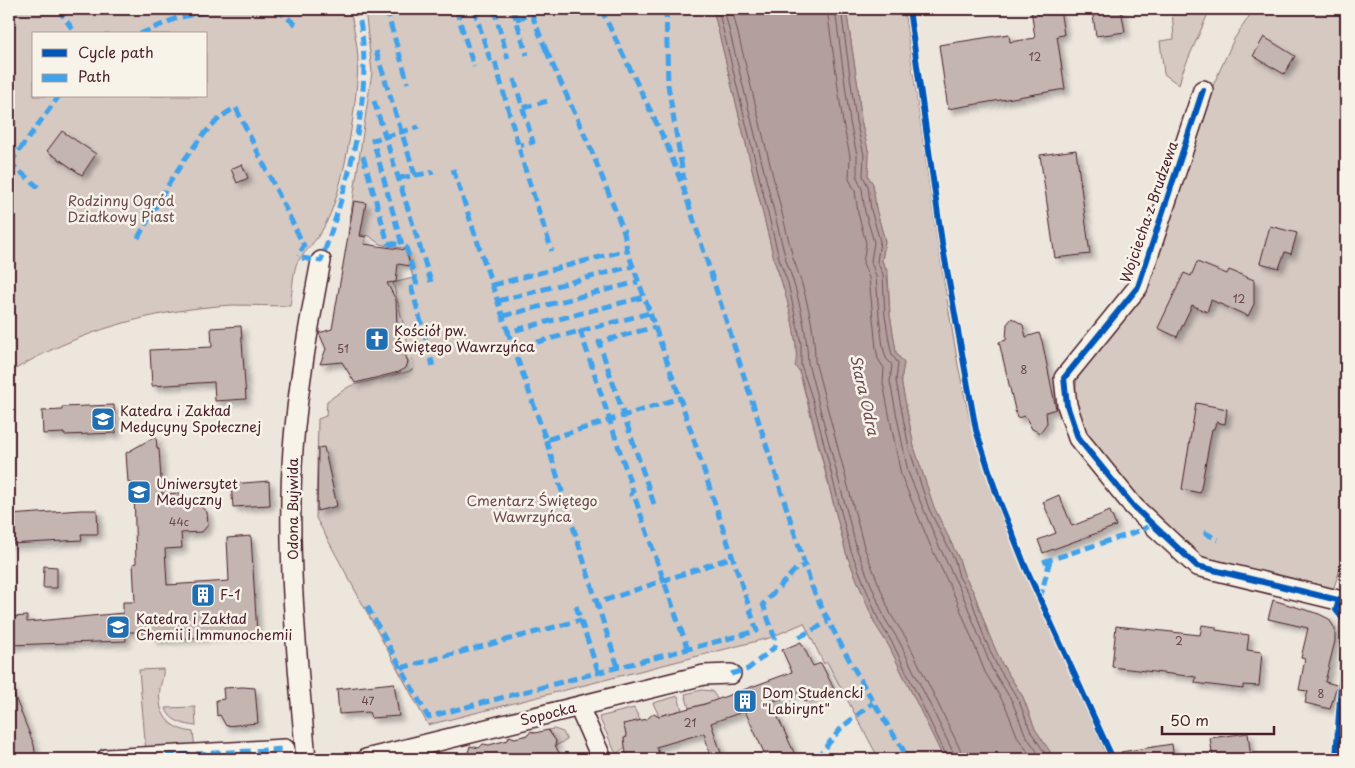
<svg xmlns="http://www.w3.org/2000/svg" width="1355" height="768" viewBox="0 0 1355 768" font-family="'Playpen Sans',sans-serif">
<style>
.green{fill:#d5c9c2;stroke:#907476;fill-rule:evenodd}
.water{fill:#b39f9d;stroke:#896c6f}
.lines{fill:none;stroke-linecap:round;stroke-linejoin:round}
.shore{stroke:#745259;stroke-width:1}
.building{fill:#c4b5b0;stroke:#4a1f2b;filter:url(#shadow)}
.street-casing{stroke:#4a1f2b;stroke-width:22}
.street{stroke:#f7f3e8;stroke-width:19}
.quiet{stroke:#40a2eb;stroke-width:5;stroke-dasharray:10 5;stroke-linecap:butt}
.cycleway-casing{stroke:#f7f3e8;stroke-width:9}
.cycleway{stroke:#0057b8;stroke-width:6}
.labels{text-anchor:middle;stroke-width:5;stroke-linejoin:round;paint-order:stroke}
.number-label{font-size:11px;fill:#68444c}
.park-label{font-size:14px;fill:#6d4a51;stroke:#f7f3e8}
.street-label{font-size:14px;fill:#4a1f2b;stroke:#f7f3e8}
.poi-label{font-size:14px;fill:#4a1f2b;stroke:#f7f3e8;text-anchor:start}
.water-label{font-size:15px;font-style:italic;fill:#6f4c53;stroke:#f7f3e8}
</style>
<defs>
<filter id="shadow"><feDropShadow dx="4.5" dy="4.5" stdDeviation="2.5" flood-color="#0004"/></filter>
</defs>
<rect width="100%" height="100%" fill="#ece6dd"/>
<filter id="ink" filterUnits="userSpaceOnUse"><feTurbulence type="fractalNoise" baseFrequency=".02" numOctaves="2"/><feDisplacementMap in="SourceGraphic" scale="10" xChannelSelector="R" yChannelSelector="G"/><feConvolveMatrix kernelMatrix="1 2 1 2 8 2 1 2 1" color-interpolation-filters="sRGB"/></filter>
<g filter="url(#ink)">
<path class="green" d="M9,9H350C353,25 357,41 358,58C358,98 345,185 327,221C320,237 308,248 298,261C293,268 292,296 290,306C271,306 252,305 233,305C156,309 74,332 9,373ZM34,34H206V96H34Z
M365,9H713L775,263C786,293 799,336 796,368L799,370L846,553L875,624L889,646L944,759H879L827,662L824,664L804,623L769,638L428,725L316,518L318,419L326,416L327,401L350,386L410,371L414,368L393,283L413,278L406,248C393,247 379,247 370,236L348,233L372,72Z
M846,9H904L937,239L958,365L970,421L999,512L1108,759H1055L1035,729L1023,697L1002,664L989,635L974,593L964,575L959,559L934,508L914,447L901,380L904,363L896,353L895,345L890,315L888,272L882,261L885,241L876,209L873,184L868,176L869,154L861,120L858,87Z
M1172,9H1213L1207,16L1182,73L1179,85L1164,74L1160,41L1174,39Z
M1254,9H1346V551L1333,590C1304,583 1274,575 1245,567C1232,564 1217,562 1204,557C1179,546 1089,448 1080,421C1074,404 1074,389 1079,372L1139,299L1211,90L1234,39Z
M163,669C164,676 161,682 160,688C157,713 168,729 193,732L195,749L146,752L139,670Z
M702,690L712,691L718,700L689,708L685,694Z
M678,696L682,710L659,716L653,703Z
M195,707L196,726C185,725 169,721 166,708Z
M634,708L640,720L624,725L627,737L624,739L627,746L616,754L599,717Z
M554,729L563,732L567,740L555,746L556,741L548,730Z"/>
<path class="water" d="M713,9H846L858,87L861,120L869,154L868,176L873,184L876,209L885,241L882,261L887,272L890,315L895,345L896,353L904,363L901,380L914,447L934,507L959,559L964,575L974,593L989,635L1002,664L1023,697L1035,729L1055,759H944L889,646L875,624L846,553L808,402L799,370L795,366C802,347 783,283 775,263Z"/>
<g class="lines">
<path class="shore" d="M718,9L780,262L788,283L801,343V365L813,401L851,551L879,621L893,644L948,759
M724,9L786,260C798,293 807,329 808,363L857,550L885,619L899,641L953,752L955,759
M732,9L793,258C805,290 815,327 815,361L864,547L891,615L906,638L960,749L962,759
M827,9L843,123L850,156L849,179L855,191L858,213L866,243L863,263L869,278L876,348L878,359L884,368L883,383L901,475L931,547L957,601L985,672L1005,705L1018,738L1033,759
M835,9L850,122L857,155V177L862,189L865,212L874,242L871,262L876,276L879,316L883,347L886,358L892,365L890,382L908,472L938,544L964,598L992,669L1012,701L1025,734L1042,759
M841,9L856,121L864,155L863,176L868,186L871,210L880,241L877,262L883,274L885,316L890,346L892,355L898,363L896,381L909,448L929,509L955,561L959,577L970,595L984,637L997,666L1018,699L1031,732L1049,759"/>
</g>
<path class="building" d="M1031,9H1060L1064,35L1057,36L1065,89L948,109L939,45L1009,34L1010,42L1035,38Z
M1092,9H1121L1125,32L1096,36Z
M1264,37L1295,56L1284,74L1253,56Z
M62,131L96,154L82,175L47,151Z
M1076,150L1090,254L1055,258L1040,155Z
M242,164L248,178L237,183L231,169Z
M354,201L366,203L360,236L366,237L364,244L406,250L410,266L398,264L396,282L387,283L396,300L397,327L394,335L397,340L396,348L405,354L408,362L406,368L399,372L355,383L342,362L320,364L326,349L319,333L332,329Z
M1270,226L1297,233L1291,254L1285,252L1279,268L1260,263Z
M1197,262L1227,274L1229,270L1254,280V304L1248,316L1211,300L1207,312L1192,305L1177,337L1158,328L1184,273L1191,276Z
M1012,318L1023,325L1026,337L1039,333L1042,341L1056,409L1046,412L1047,423L1040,433L1032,429L1025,416L1017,418L999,342L1006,340L1007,324Z
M241,326L246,399L215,401L214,382L152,386L150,350L212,347L211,328Z
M1196,403L1227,409L1225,424L1216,422L1214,429H1212L1200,493L1182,489Z
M114,405L116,433L64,435V433L43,434L42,411L62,410V407Z
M156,436L157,449H159L162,494L179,493L180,507L200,506L207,512L208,525L202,532L181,533L182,548L165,549L167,585L229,581L227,538L251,536L257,634L154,640L153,632H126V641L9,645L11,617L27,616V622L123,613V602H135L133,564L136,563L134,489L132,483L128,482L126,453Z
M324,447L337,506L317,511L318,448Z
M269,481L270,505L233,507L231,484Z
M1059,495L1072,526L1110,511L1116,526L1043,553L1038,540L1056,533L1043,502Z
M81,510H97L98,534H81L82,540L9,544V515Z
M44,566L57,567V588H43Z
M1273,600L1319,614L1329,619L1335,629V641L1325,682L1337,685L1330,709L1305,703L1308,691L1299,690L1305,659L1301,658L1308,628L1268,619Z
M1202,625L1216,627V630L1249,635L1247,650L1262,652L1259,686L1243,685V689L1195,683L1196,677L1112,667L1116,626L1200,635Z
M801,642L813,666L821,663L834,689L805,702L800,691L771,702L797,759H767L745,711L711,723L723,759H711L704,733L656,747L662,759H633L626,754L624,738L627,737L623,724L647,719L654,713L659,716L705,704L792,672L782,650Z
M9,682L34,745L36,759H9Z
M394,683L399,716L371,718L369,712L339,714L337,689Z
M243,687L255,688L258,723L226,726L220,715L217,716L216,700L224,699L223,688Z
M548,730L556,741L555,745L562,759H466L470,746L479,748L483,744L489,745L508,740L509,736L515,738L528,735L531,731L535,733Z
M1248,733L1251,759H1213L1210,738Z
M1172,744L1174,759H1122L1121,752Z"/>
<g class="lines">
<g class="street-casing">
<path id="street" d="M1203,90L1138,287L1064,378L1067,405L1078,438L1134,507L1197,566L1346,602
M579,707L602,759
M106,759L285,749
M306,759C297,657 286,551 293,449C298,385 309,324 321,261
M366,759L704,675L731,674"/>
</g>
<use href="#street" class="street"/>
<path class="quiet" d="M58,9L76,34
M276,9L299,27
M386,9L408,83
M456,9L474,67
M474,9L491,63
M494,9L508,59
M513,9L527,55
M601,9L667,145L684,190L812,587C840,647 873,703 909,759
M666,9L668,85L684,180
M516,19L532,15L546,50
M140,34L177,18L219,9
M376,51L415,175
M495,62L525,169L552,251
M514,79L533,142L520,145
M374,101L431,282
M523,108L551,100
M363,156L388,243L402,245
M9,162L38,187
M10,163L59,96
M453,169L508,332L644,297
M400,178L434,172
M138,238C157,204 200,122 236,108L304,246L298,256
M302,258L321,261C347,189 378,85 357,9
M417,285L406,247L402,245L373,140L419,127
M493,285L627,250
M411,286L433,366
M498,301L633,266
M650,313L680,398
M503,316L638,282
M580,330L633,491L631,495L635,498L688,650
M493,351L514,348L650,313L627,250L624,232L590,147L546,50L541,51
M546,440L597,603
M654,504L599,342L655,327
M1204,532L1218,540
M1043,562L1142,530L1152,524
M1040,599L1050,560
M367,606L428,717L757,631L680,398L546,440L508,332
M576,606L598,671
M799,637L828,622
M618,667L597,603L733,557
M401,668L581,620
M731,674L748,669L775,647L774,636L763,604L796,569L805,565
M106,759L285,749
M816,759L842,727L873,703"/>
<g class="cycleway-casing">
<path id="cycleway" d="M909,9L942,243L976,430L997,495L1026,568L1113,759
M1203,90L1138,287L1064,378L1067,405L1078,438L1134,507L1197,566L1346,602
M1336,759L1345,621L1336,610L1339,600"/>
</g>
<use href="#cycleway" class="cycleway"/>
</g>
</g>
<defs>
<g id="church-square" transform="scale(1.25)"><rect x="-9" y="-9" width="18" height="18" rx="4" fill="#1f6fb2" stroke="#f7f3e8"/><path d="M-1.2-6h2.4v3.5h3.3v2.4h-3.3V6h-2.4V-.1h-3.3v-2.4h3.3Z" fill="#fff"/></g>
<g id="university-square" transform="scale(1.25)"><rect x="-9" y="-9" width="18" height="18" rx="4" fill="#1f6fb2" stroke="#f7f3e8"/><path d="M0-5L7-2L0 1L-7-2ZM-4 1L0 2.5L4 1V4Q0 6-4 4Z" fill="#fff"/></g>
<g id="building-square" transform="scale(1.25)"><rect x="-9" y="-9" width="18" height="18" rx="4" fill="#1f6fb2" stroke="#f7f3e8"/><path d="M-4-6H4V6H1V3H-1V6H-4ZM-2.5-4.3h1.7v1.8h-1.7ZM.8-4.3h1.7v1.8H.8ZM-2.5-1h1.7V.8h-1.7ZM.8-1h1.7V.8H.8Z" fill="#fff"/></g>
</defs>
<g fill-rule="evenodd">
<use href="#church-square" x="377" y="339"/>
<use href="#university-square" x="103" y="419"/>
<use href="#university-square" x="139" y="492"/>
<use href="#building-square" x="203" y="595"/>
<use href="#university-square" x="118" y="627"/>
<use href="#building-square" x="745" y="701"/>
</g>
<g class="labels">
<g class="number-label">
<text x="1035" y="61">12</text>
<text x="1239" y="303">12</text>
<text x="343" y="353">51</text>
<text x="1024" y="374">8</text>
<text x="179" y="526">44c</text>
<text x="1179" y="645">2</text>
<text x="1321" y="698">8</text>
<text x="368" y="705">47</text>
<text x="690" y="727">21</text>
</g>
<g class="park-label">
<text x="121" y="206">Rodzinny Ogród<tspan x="121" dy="16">Działkowy Piast</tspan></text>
<text x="532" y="506">Cmentarz Świętego<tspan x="532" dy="16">Wawrzyńca</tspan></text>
</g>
<g class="street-label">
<text transform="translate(1149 212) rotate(-71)" y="5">Wojciecha z Brudzewa</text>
<text transform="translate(293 509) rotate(-90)" y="5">Odona Bujwida</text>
<text transform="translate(548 714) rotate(-14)" y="5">Sopocka</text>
</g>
<g class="poi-label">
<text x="394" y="336">Kościół pw.<tspan x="394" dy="16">Świętego Wawrzyńca</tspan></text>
<text x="120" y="416">Katedra i Zakład<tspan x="120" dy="16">Medycyny Społecznej</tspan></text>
<text x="156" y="489">Uniwersytet<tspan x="156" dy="16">Medyczny</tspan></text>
<text x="220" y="600">F-1</text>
<text x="136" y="624">Katedra i Zakład<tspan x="136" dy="16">Chemii i Immunochemii</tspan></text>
<text x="762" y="698">Dom Studencki<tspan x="762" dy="16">"Labirynt"</tspan></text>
</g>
<g class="water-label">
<text transform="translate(864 395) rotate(77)" y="5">Stara Odra</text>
</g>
</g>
<rect width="1355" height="768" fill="none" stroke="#f7f3e8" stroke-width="30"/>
<rect x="15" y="15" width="1325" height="738" fill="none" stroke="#4a1f2b" stroke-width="2" filter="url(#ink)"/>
<rect x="32" y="32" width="175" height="65" fill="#f7f3e8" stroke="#b29e9c"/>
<rect x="42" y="49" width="25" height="8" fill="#0057b8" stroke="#b29e9c"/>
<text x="78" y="58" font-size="15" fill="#4a1f2b">Cycle path</text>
<rect x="42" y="74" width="25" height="8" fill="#40a2eb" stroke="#b29e9c"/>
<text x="78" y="82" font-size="15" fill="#4a1f2b">Path</text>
<path d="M1162 726v8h112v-8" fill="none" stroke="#4a1f2b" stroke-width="2.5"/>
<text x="1170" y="726" font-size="15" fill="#4a1f2b" stroke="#f7f3e8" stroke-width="4" paint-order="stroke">50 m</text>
</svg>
